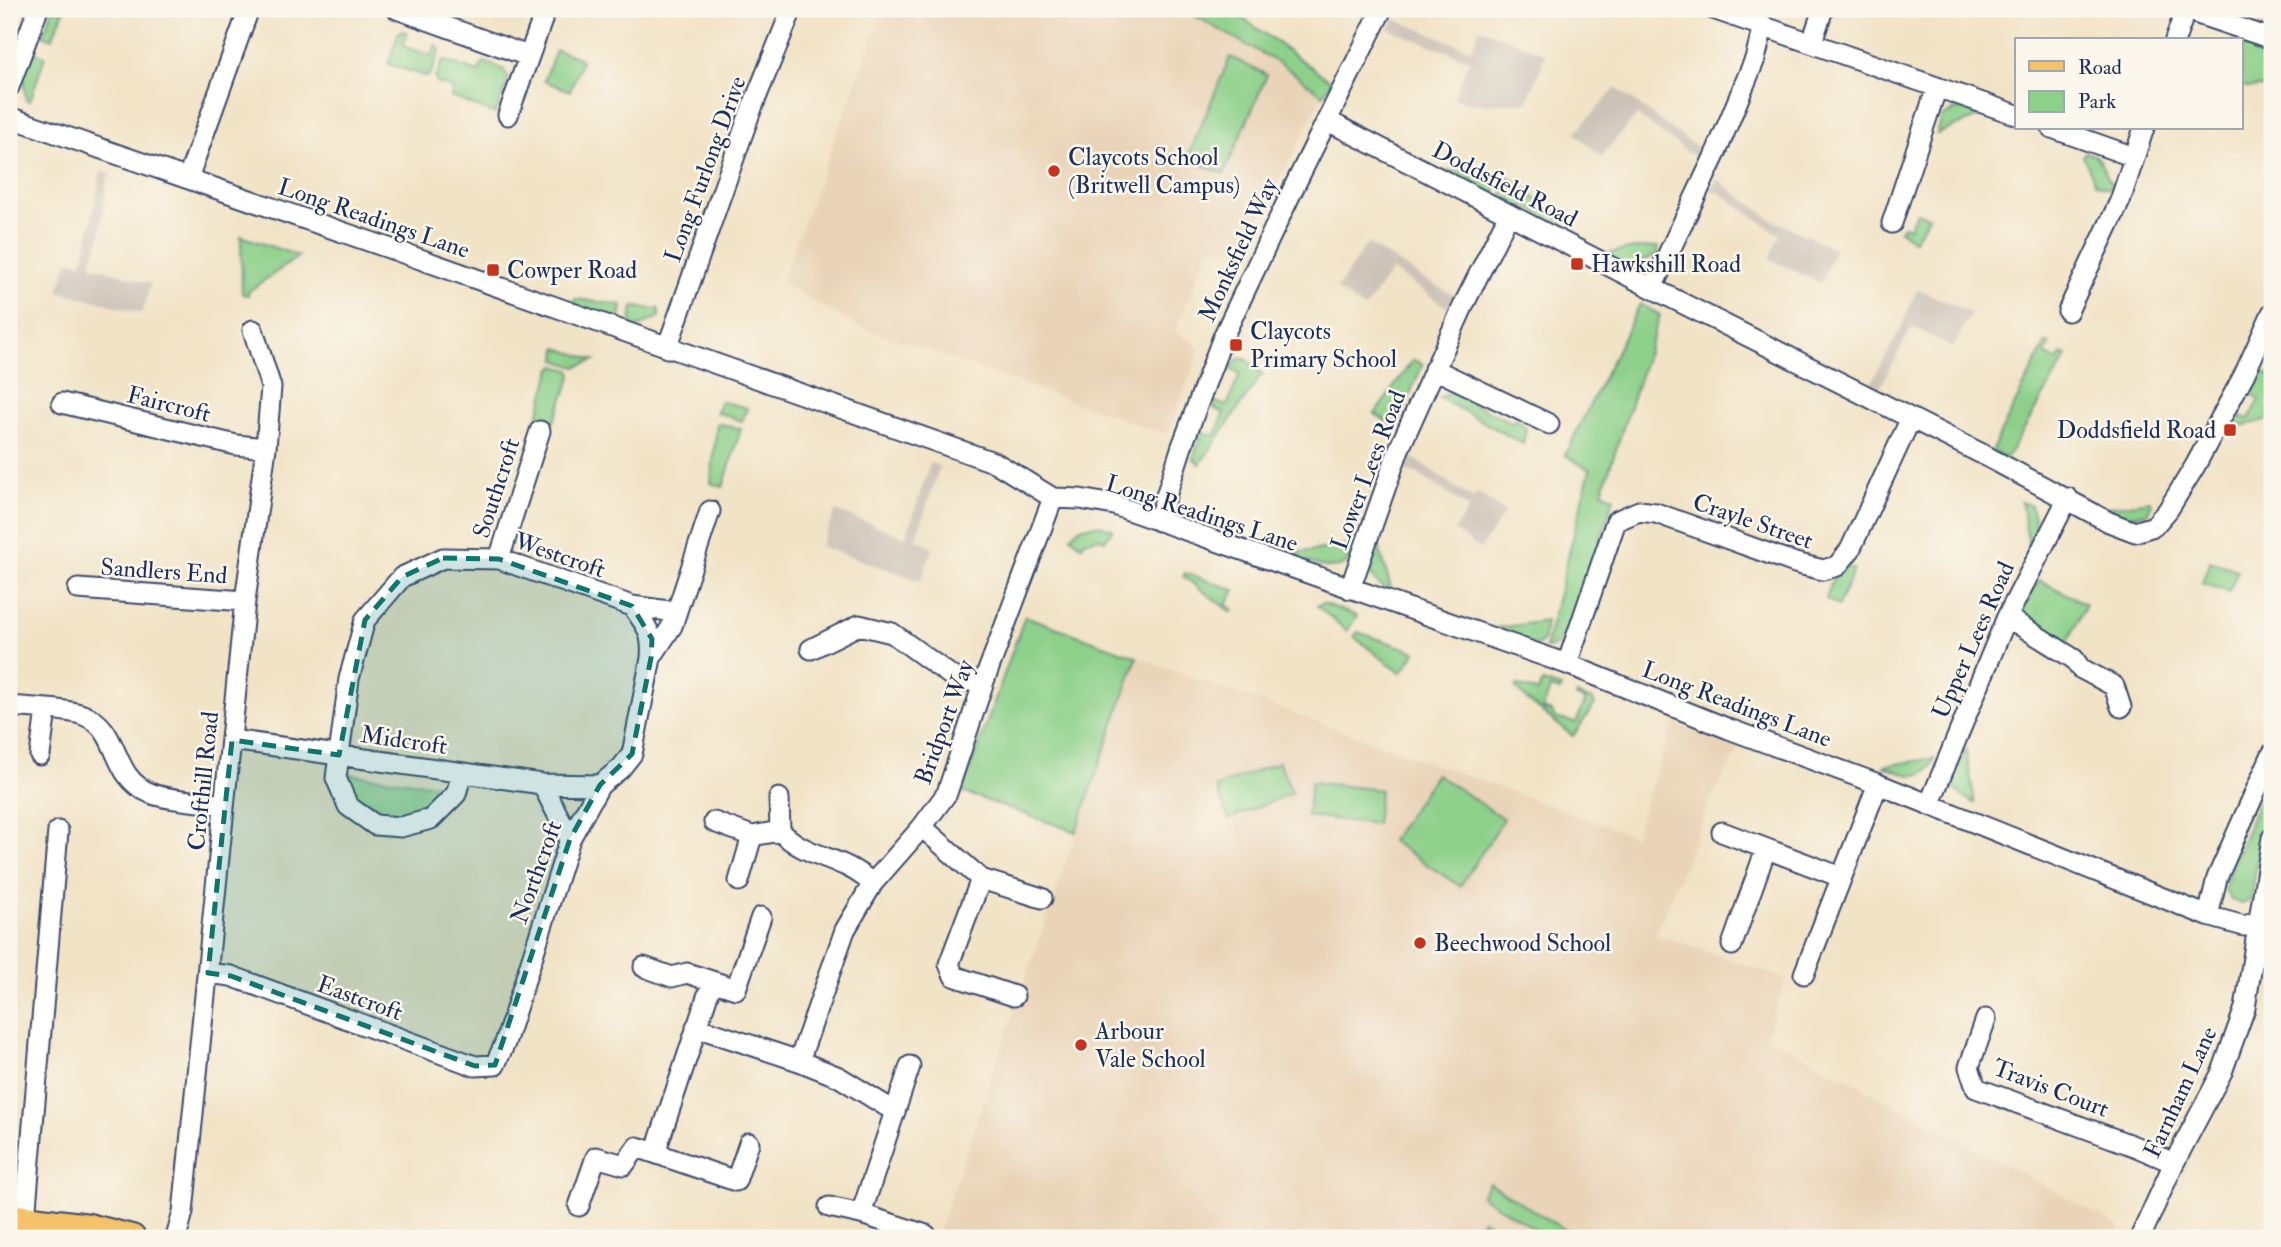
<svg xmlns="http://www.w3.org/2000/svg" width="2281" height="1247" viewBox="0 0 2281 1247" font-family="'IM FELL Double Pica',serif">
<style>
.built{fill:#e9d4b8}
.industrial{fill:#ccc2b8}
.green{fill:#8cd089;stroke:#548074;stroke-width:2}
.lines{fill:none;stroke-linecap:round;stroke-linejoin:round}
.minor-casing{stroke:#3b4a6e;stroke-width:23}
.major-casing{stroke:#3b4a6e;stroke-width:30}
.minor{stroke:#fff;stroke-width:19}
.major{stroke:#f4c26a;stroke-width:26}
.marked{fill:#0f766e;fill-opacity:0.2;stroke:#0f766e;stroke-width:5;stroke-dasharray:14 9;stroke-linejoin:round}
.poi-dot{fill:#c8321e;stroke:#fbf7ec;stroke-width:2.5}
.labels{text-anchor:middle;stroke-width:5;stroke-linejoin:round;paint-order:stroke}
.poi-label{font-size:24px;fill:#1b2f5e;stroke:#fbf7ec;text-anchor:start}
.street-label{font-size:24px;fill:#1b2f5e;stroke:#fbf7ec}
</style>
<rect width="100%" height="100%" fill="#fbf7ec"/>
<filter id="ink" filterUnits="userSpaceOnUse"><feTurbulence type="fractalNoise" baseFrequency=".0143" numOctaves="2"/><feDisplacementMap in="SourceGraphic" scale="14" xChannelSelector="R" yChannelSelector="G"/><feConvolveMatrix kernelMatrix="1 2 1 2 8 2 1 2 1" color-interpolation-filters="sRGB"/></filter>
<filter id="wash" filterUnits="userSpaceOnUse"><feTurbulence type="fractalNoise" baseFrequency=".00686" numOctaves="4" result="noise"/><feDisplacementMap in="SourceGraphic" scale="28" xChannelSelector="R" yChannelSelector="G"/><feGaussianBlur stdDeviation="1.57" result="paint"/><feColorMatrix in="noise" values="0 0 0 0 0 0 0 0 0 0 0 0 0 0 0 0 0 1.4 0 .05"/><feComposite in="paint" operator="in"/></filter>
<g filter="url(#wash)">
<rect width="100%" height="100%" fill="#f1e3c6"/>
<path class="built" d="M883,9H1183L1284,66L1323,95L1244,252L1210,247L1175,331L1194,342L1199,350L1168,435L858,326L781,283Z
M1137,657L1634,836L1673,723L1740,748L1712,797L1656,934L1786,979L1766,1035L2119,1226L2117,1238H936Z"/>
<path class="industrial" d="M1394,19L1472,50L1480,28L1546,54L1527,102L1487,104L1466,103L1454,98L1469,60L1389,29Z
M1616,88L1688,141L1700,148H1705L1700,161L1699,158L1687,152L1637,115L1601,156L1575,133Z
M101,171L112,174L108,177L105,193L100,237L92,261L93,266L151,284L142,313L58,291L69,260L81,263L85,254Z
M1717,179L1771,219L1835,249L1821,283L1769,259L1780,235L1717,191L1711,192Z
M1367,243L1425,280L1456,296L1448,308L1392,270L1364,309L1337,289Z
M1920,290L1971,313L1953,348L1912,327L1880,388L1881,392L1870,385L1901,328L1916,291Z
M1408,454L1473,499L1477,493L1505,512L1480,549L1454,531L1469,508L1417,473L1404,470Z
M930,463L940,466L916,539L933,547L921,581L820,546L836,511L906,537Z"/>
<path class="green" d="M53,9L64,11L52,39L37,33L44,32Z
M1183,9H1235L1234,12L1332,82L1323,95L1284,66Z
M403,31L407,33L403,46L431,56L436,44L440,50L430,75L427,77L388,64L399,32Z
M2241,44L2272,55V86L2250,88L2241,85Z
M556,50L580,58L581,63L570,91L544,81Z
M32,52L45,56L30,101L26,100L23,72Z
M1230,57L1267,75L1224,174L1187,159Z
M443,60L478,72L484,62L503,69L509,79L495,114L451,97L453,88L437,83L435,79Z
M1959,108L1981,116L1937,134L1942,117Z
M2085,152L2097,156L2114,190L2096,184L2083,156Z
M1480,171L1500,176L1492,203L1438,172Z
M1507,176L1525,189L1587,245L1552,235L1554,222L1525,206L1518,218L1499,209Z
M1916,212L1929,216L1914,241L1900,230L1903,226L1910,227Z
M241,236L299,256L249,291L248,295L242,294Z
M1659,247L1657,255L1628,267L1608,256L1609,253L1628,249Z
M575,299L622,305L620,320L573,307Z
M1640,304L1660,315L1602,492L1614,498L1570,633L1554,647L1545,648L1590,470L1565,455Z
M633,307L659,309V317L638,327L630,325Z
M2046,342L2050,343L2045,354L2058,361L2062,354L2067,356L2008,456L2003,458L1993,451V448Z
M557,348L595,360L576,367L556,360Z
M1240,358L1246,359L1262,374L1200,464L1193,458L1203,432L1215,436L1224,413L1213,408L1215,402L1227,406L1240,373L1229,369Z
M1413,360L1423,364L1397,424L1394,426L1375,414Z
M555,366L570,370L572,375L553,424L540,420L538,416L552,368Z
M2260,371L2271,376L2272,374V419L2241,426L2235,423L2239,417L2249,419L2260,400L2251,393Z
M1450,392L1513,423L1515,419L1521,422L1526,429L1523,444L1440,398Z
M721,401L747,408L742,421L716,412Z
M717,423L741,429L723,487L711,483Z
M2150,501L2152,504L2147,513L2123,517L2107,511L2106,507Z
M2021,502L2031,506L2038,536L2030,551Z
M1098,525L1113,529L1105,541L1100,538L1084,541L1082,546L1071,537L1079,528Z
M1378,543L1392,592C1363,578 1369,570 1378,543Z
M1356,544C1354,549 1352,556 1349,560C1336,578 1306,560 1289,554Z
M2210,561L2238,570L2229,592L2202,583Z
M1846,566L1854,570L1838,606L1826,599L1833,578Z
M1185,573L1235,590L1226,605L1233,609L1231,612L1183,576Z
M2039,580L2086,604L2068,642L2056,643L2018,620Z
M1322,603L1357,616L1347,631L1317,606Z
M1025,616L1137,657L1076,832L962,792Z
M1546,621L1543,641L1537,646L1498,633L1497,628Z
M1358,632L1416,652L1401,673L1354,637Z
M1543,682L1561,688L1560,691L1550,688L1543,709L1552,712L1555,718L1576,723L1586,700L1576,697L1577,695L1593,700L1595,704L1573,736L1527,700L1515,687L1517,685L1538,692Z
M1966,749L1975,803L1963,797L1955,789V773Z
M1935,758C1923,785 1905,774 1883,766Z
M1279,762L1292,793L1229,819L1216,787Z
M2272,766V805L2258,855L2251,900L2242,904L2231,900L2224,889Z
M348,774L437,785L447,798L423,823L369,824L341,779Z
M1436,774L1504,819L1460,886L1391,841Z
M1311,782L1380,790L1376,824L1307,816Z
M1489,1183L1578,1238H1550L1481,1196Z
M1483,1220L1509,1238H1470Z"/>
</g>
<g filter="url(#ink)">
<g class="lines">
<g class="minor-casing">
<path id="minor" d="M397,9L528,56
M1713,9L2017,115
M2186,10L2272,39
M2175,40L2186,9
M1812,42L1823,9
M9,87L38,9
M508,115L546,9
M9,117L403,253L996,463L1053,498L1080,499L1114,505L1567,664L1729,729L1878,784L2208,916L2244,926L2258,922
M1328,121L1652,288L1986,456L2109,522L2135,532L2154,526L2168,510L2195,466L2244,375L2272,313
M2052,128L2134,157
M188,178L249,9
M1892,223L1937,87
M1652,288L1715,155L1755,59L1763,27
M2068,311L2120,201L2144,128
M667,348L750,113L792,9
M1434,369L1549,424
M62,403L236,445L266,448
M1158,521L1182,446L1223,337L1294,187L1382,9
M499,559L540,431
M78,589L245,601
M1350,589L1399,449L1465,302L1509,214
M632,606L676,612
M2007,617L2074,659L2080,668L2114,686L2121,707
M811,649L859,625L892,633L953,677L983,684
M1567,664L1616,521L1639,511L1656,513L1795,563L1823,570L1837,566L1850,550L1911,418
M9,706C27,708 69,709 83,715C122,729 109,776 150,793C165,800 206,802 224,805
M232,740L542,784L600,785
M40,755L46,710
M462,773L456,794L431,819L401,827L375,825L348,806L336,778L349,679L365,620L402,577L443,558L499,559L632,606C647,626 653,633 651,658
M542,784L570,839
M779,798L780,831C801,852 818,853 844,865C854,869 863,876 873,883
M1929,805L2007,617L2068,498
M714,822L752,836
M922,827L981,879L1042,898
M1722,832L1841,877
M981,879L949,964L954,976L1014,996
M739,881L752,836L780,831
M2208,916L2217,878L2272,754
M1732,945L1766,849
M644,967L672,977L687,973L736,989L761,917
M208,973L231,976L475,1066L495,1065L505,1043L570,839L600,785L621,768L632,754L651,658L672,626L710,511
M1804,974L1878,784
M1986,1019L1969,1067L1976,1088L2134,1146L2174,1163
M696,1027L799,1061L839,1077L894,1111
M799,1061L845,930L873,883L922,827L947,793L983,684L1053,498
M655,1153L712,982
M579,1206L596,1157L624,1165L637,1147L736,1181L749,1143
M829,1207L861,1214L926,1235
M861,1214L910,1066
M25,1219L58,831
M176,1238L183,1212L245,601L266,448L271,387L253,330
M2140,1238L2174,1163L2222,1072L2245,1008L2272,838"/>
</g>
<g class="major-casing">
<path id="major" d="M9,1217L89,1227L132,1238"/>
</g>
<use href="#minor" class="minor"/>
<use href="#major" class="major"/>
</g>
</g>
<path class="marked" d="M443,558L499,559L632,606L652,639L651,658L632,754L600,785L570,839L495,1065L475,1066L231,976L208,973L232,740L339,755L365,620L402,577Z"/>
<g class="poi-dot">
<circle cx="1054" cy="171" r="7"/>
<rect x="1570" y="257" width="14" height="14" rx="3.5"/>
<rect x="486" y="263" width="14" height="14" rx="3.5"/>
<rect x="1229" y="338" width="14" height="14" rx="3.5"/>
<rect x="2223" y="423" width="14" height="14" rx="3.5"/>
<circle cx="1420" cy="943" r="7"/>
<circle cx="1081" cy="1045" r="7"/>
</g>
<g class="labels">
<g class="poi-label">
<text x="1068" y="165">Claycots School<tspan x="1068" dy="28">(Britwell Campus)</tspan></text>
<text x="1591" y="272">Hawkshill Road</text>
<text x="507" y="278">Cowper Road</text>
<text x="1250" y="339">Claycots<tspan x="1250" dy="28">Primary School</tspan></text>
<text x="2216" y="438" text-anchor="end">Doddsfield Road</text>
<text x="1434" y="951">Beechwood School</text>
<text x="1095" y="1039">Arbour<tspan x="1095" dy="28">Vale School</tspan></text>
</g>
<g class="street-label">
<text transform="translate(705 169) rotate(-70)" y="8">Long Furlong Drive</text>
<text transform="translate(1505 184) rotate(27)" y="8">Doddsfield Road</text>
<text transform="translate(374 218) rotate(19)" y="8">Long Readings Lane</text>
<text transform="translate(1238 250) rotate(-65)" y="8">Monksfield Way</text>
<text transform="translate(169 404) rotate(14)" y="8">Faircroft</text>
<text transform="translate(1368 470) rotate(-69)" y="8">Lower Lees Road</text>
<text transform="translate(496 488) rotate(-72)" y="8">Southcroft</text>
<text transform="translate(1202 513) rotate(18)" y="8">Long Readings Lane</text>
<text transform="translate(1753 521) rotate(19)" y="8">Crayle Street</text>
<text transform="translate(560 555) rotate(19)" y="8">Westcroft</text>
<text transform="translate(164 571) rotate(4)" y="8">Sandlers End</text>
<text transform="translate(1973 640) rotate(-66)" y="8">Upper Lees Road</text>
<text transform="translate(1737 704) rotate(21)" y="8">Long Readings Lane</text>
<text transform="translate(944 722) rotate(-70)" y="8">Bridport Way</text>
<text transform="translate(404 740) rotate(8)" y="8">Midcroft</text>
<text transform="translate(203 781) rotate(-84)" y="8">Crofthill Road</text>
<text transform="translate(536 872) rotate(-70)" y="8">Northcroft</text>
<text transform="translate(360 998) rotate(20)" y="8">Eastcroft</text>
<text transform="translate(2051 1088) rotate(21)" y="8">Travis Court</text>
<text transform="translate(2180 1092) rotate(-65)" y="8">Farnham Lane</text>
</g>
</g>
<rect width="2281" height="1247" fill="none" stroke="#fbf7ec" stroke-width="35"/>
<rect x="2015" y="38" width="228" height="91" fill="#fbf7ec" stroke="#a1a7b3" stroke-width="2"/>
<rect x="2029" y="61" width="35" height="10" fill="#f4c26a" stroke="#a1a7b3" stroke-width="2"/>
<text x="2078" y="74" font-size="21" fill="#1b2f5e">Road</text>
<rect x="2029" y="91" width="35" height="21" fill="#8cd089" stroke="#a1a7b3" stroke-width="2"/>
<text x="2078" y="108" font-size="21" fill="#1b2f5e">Park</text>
</svg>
